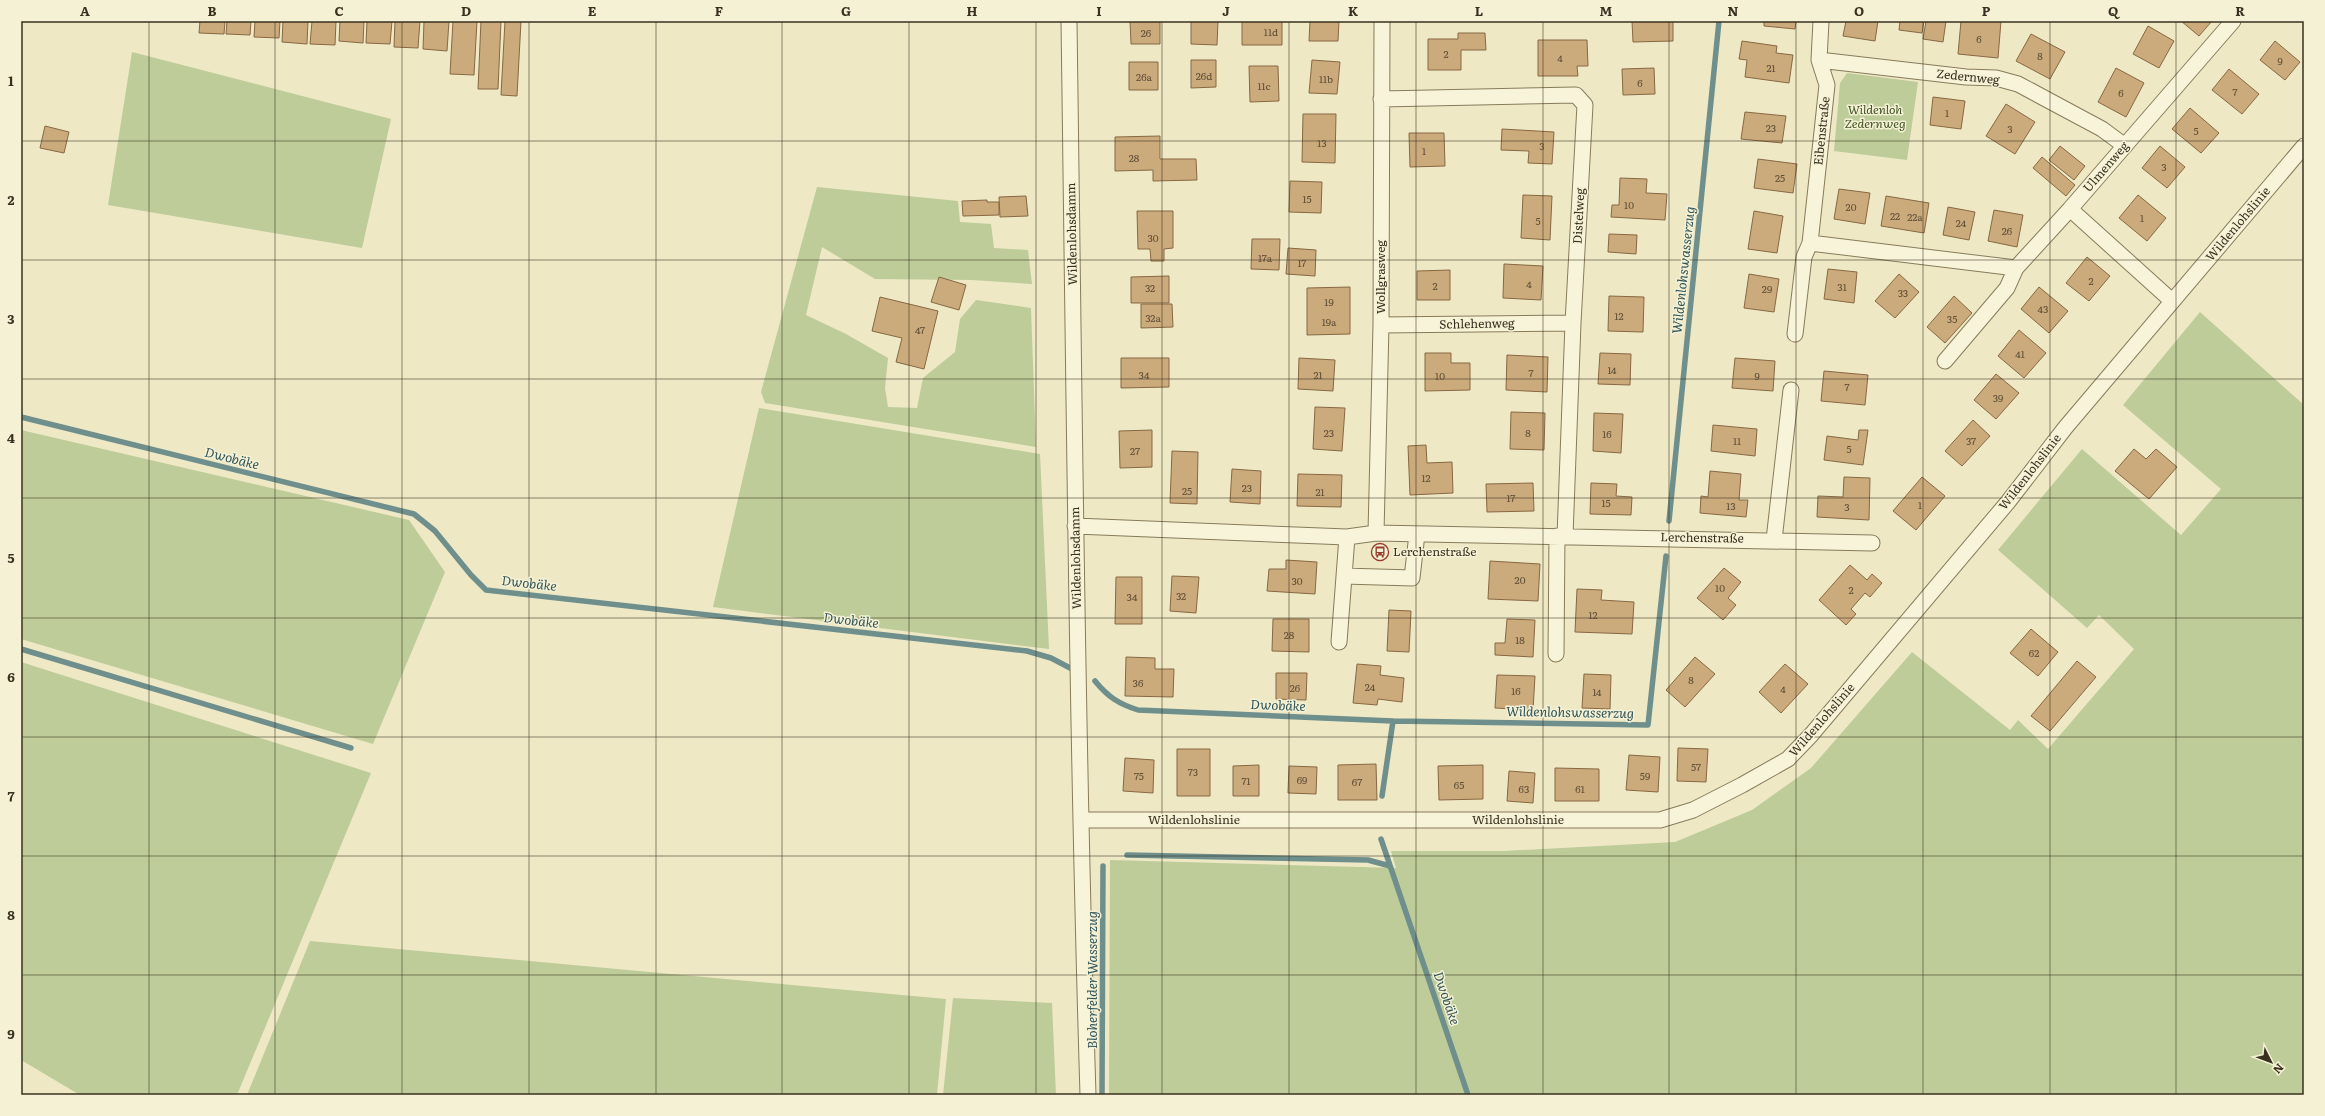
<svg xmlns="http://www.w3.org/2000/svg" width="2325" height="1116" viewBox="0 0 2325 1116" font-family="Literata,serif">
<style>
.green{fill:#becc99}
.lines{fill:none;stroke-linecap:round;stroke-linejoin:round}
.stream{stroke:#6e8f8c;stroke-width:5.5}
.building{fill:#cbaa7c;stroke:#876842}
.minor-casing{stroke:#887b5c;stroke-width:17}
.minor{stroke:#f8f4d9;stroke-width:15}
.grid{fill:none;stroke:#39301f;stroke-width:1;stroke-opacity:0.55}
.labels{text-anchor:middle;stroke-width:3;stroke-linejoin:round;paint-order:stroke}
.number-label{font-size:10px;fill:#5e4e36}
.street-label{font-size:12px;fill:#39301f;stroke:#f5f1d5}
.park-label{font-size:12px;font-style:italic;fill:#425526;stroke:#f5f1d5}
.poi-label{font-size:12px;fill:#39301f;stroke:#f5f1d5;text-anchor:start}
.water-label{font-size:13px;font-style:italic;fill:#2f5458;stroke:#f5f1d5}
.neatline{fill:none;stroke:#39301f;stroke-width:1.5}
.grid-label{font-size:13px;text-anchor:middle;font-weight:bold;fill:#39301f}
</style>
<rect width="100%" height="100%" fill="#eee8c5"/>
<path class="green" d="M132,52L391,119L362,248L108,205Z
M1847,73L1918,82L1907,160L1834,151L1840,83Z
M817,187L958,201L960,222L991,224L994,248L1028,250L1032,284L972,280L875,279L822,247L806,315L846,334L888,358L885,388L888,407L917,408L923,378L955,352L960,319L976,300L1031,308L1036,447L765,403L761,392Z
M2200,312L2304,405V1095H1109L1110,860L1396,868L1391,851H1504L1675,842L1752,810L1811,768L1912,652L2010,730L2018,720L2048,749L2134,649L2099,615L2087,628L1998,550L2082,449L2181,535L2221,489L2123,405Z
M759,408L1040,454L1049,649L713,607Z
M21,430L409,520L445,572L373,744L21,639Z
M21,662L371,773L237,1095H80L21,1060Z
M310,941L946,999L937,1095H247Z
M953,998L1052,1003L1056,1095H943Z"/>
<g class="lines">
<path class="stream" d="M21,417L414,514L435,531L471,575L486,590L1027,651L1051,658L1072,669
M1669,521L1719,21
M21,649L351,748
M1095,681C1108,697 1119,704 1138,710L1393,721L1382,796
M1393,721L1648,725L1666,556
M1381,839L1468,1095
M1127,855L1368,860L1390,866
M1102,1095L1103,866"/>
</g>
<path class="building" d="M200,21H225L224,34L199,33Z
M227,21H251L250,35L226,34Z
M255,21H280L279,38L254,37Z
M283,21H308L307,44L282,42Z
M312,21H336L335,45L310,44Z
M340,21H364L363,43L339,41Z
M367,21H392L390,44L366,43Z
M395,21H420L418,48L394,47Z
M424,21H449L447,51L423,49Z
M453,21H477L474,75L450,74Z
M481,21H501L498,89H478Z
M505,21H521L517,96L501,95Z
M1130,21H1160V44H1131Z
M1191,21H1218L1217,45L1191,44Z
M1242,21H1282V45H1242Z
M1310,21H1339L1338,41H1309Z
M1632,21H1673V41L1633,42Z
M1764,21H1796L1795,29L1764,26Z
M1846,21H1878L1875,41L1843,36Z
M1900,21H1924L1922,33L1899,30Z
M1926,21H1946L1943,42L1923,39Z
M1961,21H2001L1998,58L1958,54Z
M2181,21H2212L2199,36Z
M2148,26L2174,41L2159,68L2133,54Z
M1458,33H1485L1486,50H1461V70H1428V39H1458Z
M2031,34L2065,52L2050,79L2016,61Z
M1538,40H1587L1588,66H1577L1578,76H1538Z
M1742,41L1777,46L1776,53L1793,55L1789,83L1745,77L1747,60L1739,59Z
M2275,41L2300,62L2285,80L2260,60Z
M1191,60H1216V87L1191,88Z
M1312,60L1340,62L1337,94L1309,93Z
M1129,62H1158V90H1129Z
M1249,66H1278L1279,101L1250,102Z
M1654,68L1655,94L1623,95L1622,69Z
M2116,68L2144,83L2126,117L2098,102Z
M2229,69L2259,94L2242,114L2212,90Z
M1933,97L1965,101L1961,129L1930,125Z
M2006,104L2035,122L2015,154L1986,136Z
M2190,108L2219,133L2201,153L2172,129Z
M1745,112L1786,116L1782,143L1741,139Z
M1303,114H1336L1335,163L1302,162Z
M45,126L69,132L64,153L40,148Z
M1502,129L1554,132L1552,164L1528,163L1529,151L1501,150Z
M1409,133H1444L1445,166L1410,167Z
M1160,136V159H1196L1197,180L1153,181V170L1115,171V137Z
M2060,146L2085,166L2074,180L2049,160Z
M2160,146L2185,167L2167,188L2142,168Z
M2042,157L2075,185L2066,196L2033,168Z
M1758,159L1797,164L1793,193L1754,188Z
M1620,178L1647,179L1646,193L1667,194L1665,220L1611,217L1612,205H1619Z
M1290,181L1322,182L1321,213L1289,212Z
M1839,189L1870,193L1865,224L1834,219Z
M1523,195L1552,196L1550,240L1521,238Z
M2138,195L2166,218L2147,241L2119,218Z
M1026,196L1028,216L1000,217L999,197Z
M1886,196L1929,203L1924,233L1881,226Z
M987,200V202H999V215L963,216L962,201Z
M1948,207L1975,212L1969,240L1943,235Z
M1994,210L2023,215L2017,247L1988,241Z
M1137,211H1173V248L1164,249V261H1151L1150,249H1138Z
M1754,211L1783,216L1777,253L1748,249Z
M1609,234L1637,235L1636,254L1608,252Z
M1252,239H1280L1279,270L1251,269Z
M1288,248L1316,250L1315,276L1286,274Z
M2087,257L2110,276L2089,301L2066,283Z
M1504,264L1543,266L1541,300L1503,298Z
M1828,269L1857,272L1854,303L1824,299Z
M1450,270V300H1417V271Z
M1749,274L1779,279L1774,312L1744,308Z
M1899,274L1919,292L1895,318L1875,301Z
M1169,276V303H1131V277Z
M939,277L966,285L959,310L931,302Z
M1350,287V334L1307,335V288Z
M2039,287L2068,311L2049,333L2021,309Z
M1609,296L1644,297L1643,332L1608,331Z
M1954,296L1972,313L1945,343L1927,327Z
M880,297L938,311L924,369L896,362L902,338L872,331Z
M1141,304H1172L1173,327L1141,328Z
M2019,330L2046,353L2024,378L1998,356Z
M1425,353H1451V363H1470V390L1425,391Z
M1600,353L1631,354L1630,385L1598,384Z
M1507,355L1548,357L1547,392L1506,390Z
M1121,358H1169V387L1121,388Z
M1299,358L1335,360L1333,391L1298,389Z
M1735,358L1775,361L1773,391L1732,388Z
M1824,371L1868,375L1865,405L1821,401Z
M1996,374L2019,393L1996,419L1974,400Z
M1315,407L1345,408L1342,451L1313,449Z
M1511,412L1545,413L1544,450L1510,449Z
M1594,413L1623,414L1621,453L1593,451Z
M1973,420L1990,436L1962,466L1945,451Z
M1713,425L1757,429L1755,456L1711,451Z
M1152,430V467L1120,468L1119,431Z
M1859,430H1868L1863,465L1824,460L1827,436L1858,440Z
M1426,445L1427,463L1452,462L1453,493L1410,495L1408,446Z
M2134,449L2146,459L2156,449L2177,467L2149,499L2115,471Z
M1172,451L1198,452L1197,504L1170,503Z
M1232,469L1261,471L1260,504L1230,502Z
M1710,471L1741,474L1739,500H1748L1746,517L1700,513L1701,496L1708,497Z
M1298,474L1342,475L1341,507L1297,506Z
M1844,477L1870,478L1869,520L1817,517L1818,496L1843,497Z
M1922,477L1945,496L1916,530L1893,511Z
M1533,483L1534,511L1487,512L1486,484Z
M1591,483L1617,484L1616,496L1632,497L1631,515L1590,514Z
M1286,560L1317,562L1315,594L1267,591L1269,569H1286Z
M1490,561L1540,564L1538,601L1488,599Z
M1850,565L1867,580L1872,574L1882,583L1870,597L1865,593L1851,609L1856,614L1846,625L1819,600Z
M1724,568L1741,582L1728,598L1736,605L1723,620L1697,598Z
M1172,576L1199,577L1196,613L1170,611Z
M1116,577H1142V624H1115Z
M1577,589L1602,590L1601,600L1634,602L1632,634L1575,632Z
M1389,610L1411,611L1409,652L1387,651Z
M1273,619H1309V652L1272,651Z
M1507,619L1535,620L1533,657L1495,655V643H1505Z
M2031,629L2058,652L2038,676L2010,653Z
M1126,657L1155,658V669H1174L1173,697L1125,696Z
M1695,657L1715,674L1685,707L1666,690Z
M2077,661L2096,677L2050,731L2031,716Z
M1357,664L1381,666L1380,675L1404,678L1402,702L1378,699L1377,705L1353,703Z
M1785,664L1808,684L1781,713L1759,692Z
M1276,673H1307L1306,700L1276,699Z
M1584,674L1611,675L1610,709L1582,708Z
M1497,675L1535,676L1533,710L1495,708Z
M1678,748L1708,749L1706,782L1677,781Z
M1177,749H1210V796H1177Z
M1629,755L1660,757L1658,792L1626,790Z
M1125,758L1154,760L1153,793L1123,791Z
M1376,764L1377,800H1338V765Z
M1259,765V796H1233V766Z
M1483,765V799L1439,800L1438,766Z
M1289,766L1317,767L1316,794L1288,793Z
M1555,768L1599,769V801H1555Z
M1509,771L1535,773L1533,803L1507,801Z"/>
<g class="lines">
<g class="minor-casing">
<path id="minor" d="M1069,21C1074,379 1077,737 1088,1095
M1819,60L1966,77L1996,78L2018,84L2102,129L2125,146
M1381,99L1576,95L1585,105L1573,323L1565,536
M1810,243L2016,268L2070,209
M2172,301L2070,209L2233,21
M1381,325L1573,323
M1795,334L1804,257L1810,243L1827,85L1819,60L1821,21
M1945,361L2007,288L2016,268
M1075,526L1347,537L1376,533L1872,543
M1376,533L1381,325L1382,21
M1774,540L1791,390
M1344,576L1412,578L1417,534
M1339,642L1347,537
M1556,654L1557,536
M1081,820H1660L1693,810L1742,785L1788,759L1811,735L2008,502L2065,428L2304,146"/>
</g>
<use href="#minor" class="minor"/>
</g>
<path class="grid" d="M149,21V1095M275,21V1095M402,21V1095M529,21V1095M656,21V1095M782,21V1095M909,21V1095M1036,21V1095M1162,21V1095M1289,21V1095M1416,21V1095M1543,21V1095M1669,21V1095M1796,21V1095M1923,21V1095M2050,21V1095M2176,21V1095M21,141H2304M21,260H2304M21,379H2304M21,498H2304M21,618H2304M21,737H2304M21,856H2304M21,975H2304"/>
<defs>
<g id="bus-ring" transform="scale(0.9)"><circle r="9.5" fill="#f5f1d5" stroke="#963d2d" stroke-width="1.5"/><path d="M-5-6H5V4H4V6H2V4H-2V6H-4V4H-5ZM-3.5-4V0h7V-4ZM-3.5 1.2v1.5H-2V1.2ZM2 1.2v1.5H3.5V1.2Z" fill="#963d2d"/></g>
</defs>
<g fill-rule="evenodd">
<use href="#bus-ring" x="1380" y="552"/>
</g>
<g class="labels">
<g class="number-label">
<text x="1271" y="36">11d</text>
<text x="1146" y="37">26</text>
<text x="1979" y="43">6</text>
<text x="1446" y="58">2</text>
<text x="2040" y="60">8</text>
<text x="1560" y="62">4</text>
<text x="2280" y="65">9</text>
<text x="1771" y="72">21</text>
<text x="1204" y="80">26d</text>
<text x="1144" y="81">26a</text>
<text x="1326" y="83">11b</text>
<text x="1640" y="87">6</text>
<text x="1264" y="90">11c</text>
<text x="2235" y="96">7</text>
<text x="2121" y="97">6</text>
<text x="1947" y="117">1</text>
<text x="1771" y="132">23</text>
<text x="2010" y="133">3</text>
<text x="2196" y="135">5</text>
<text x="1322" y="147">13</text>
<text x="1542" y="150">3</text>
<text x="1424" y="155">1</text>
<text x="1134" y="162">28</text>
<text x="2164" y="171">3</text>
<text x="1780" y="182">25</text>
<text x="1307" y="203">15</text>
<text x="1629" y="209">10</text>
<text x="1851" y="211">20</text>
<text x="1895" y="220">22</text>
<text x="1915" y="221">22a</text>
<text x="2142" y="222">1</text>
<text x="1538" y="225">5</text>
<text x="1961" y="227">24</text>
<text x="2007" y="235">26</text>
<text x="1153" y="242">30</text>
<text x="1265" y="262">17a</text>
<text x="1302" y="267">17</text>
<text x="2091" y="285">2</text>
<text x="1529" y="288">4</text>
<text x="1435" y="290">2</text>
<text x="1842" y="291">31</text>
<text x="1150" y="292">32</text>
<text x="1767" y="293">29</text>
<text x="1903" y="297">33</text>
<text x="1329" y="306">19</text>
<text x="2043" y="313">43</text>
<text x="1619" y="320">12</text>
<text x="1153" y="322">32a</text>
<text x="1952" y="323">35</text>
<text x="1329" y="326">19a</text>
<text x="920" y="334">47</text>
<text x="2020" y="358">41</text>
<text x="1612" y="374">14</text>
<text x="1531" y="377">7</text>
<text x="1144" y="379">34</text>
<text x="1318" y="379">21</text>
<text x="1440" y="380">10</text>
<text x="1757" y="380">9</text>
<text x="1847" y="391">7</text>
<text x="1998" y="402">39</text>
<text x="1329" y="437">23</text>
<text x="1528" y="437">8</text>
<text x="1607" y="438">16</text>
<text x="1737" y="445">11</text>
<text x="1971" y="445">37</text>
<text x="1849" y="453">5</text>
<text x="1135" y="455">27</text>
<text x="1426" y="482">12</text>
<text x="1247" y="492">23</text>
<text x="1187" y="495">25</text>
<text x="1320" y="496">21</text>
<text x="1511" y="502">17</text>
<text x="1606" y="507">15</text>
<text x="1920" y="509">1</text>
<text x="1731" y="510">13</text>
<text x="1847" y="511">3</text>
<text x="1520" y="584">20</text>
<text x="1297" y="585">30</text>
<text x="1720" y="592">10</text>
<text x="1851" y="594">2</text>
<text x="1181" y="600">32</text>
<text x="1132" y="601">34</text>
<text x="1593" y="619">12</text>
<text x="1289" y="639">28</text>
<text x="1520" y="644">18</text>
<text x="2034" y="657">62</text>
<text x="1691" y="684">8</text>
<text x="1138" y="687">36</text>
<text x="1370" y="691">24</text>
<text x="1295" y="692">26</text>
<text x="1783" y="693">4</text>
<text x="1516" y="695">16</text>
<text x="1597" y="696">14</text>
<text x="1696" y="771">57</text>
<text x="1193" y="776">73</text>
<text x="1139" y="780">75</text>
<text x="1645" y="780">59</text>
<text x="1302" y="784">69</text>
<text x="1246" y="785">71</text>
<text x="1357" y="786">67</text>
<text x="1459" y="789">65</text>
<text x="1524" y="793">63</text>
<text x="1580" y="793">61</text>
</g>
<g class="street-label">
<text transform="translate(1968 77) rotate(6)" y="4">Zedernweg</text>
<text transform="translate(1822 131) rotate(-84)" y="4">Eibenstraße</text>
<text transform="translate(2106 167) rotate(-49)" y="4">Ulmenweg</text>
<text transform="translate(1579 216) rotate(-87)" y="4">Distelweg</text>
<text transform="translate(2238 224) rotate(-50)" y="4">Wildenlohslinie</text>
<text transform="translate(1072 234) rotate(-91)" y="4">Wildenlohsdamm</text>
<text transform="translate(1381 277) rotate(-90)" y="4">Wollgrasweg</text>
<text transform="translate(1477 324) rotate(-1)" y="4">Schlehenweg</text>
<text transform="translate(2030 472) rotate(-52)" y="4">Wildenlohslinie</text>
<text transform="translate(1702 538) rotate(1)" y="4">Lerchenstraße</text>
<text transform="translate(1076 558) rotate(-91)" y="4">Wildenlohsdamm</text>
<text transform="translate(1822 720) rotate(-49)" y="4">Wildenlohslinie</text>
<text x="1194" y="824">Wildenlohslinie</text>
<text x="1518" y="824">Wildenlohslinie</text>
</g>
<g class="park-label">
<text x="1875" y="114">Wildenloh<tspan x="1875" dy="14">Zedernweg</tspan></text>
</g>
<g class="poi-label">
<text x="1393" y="556">Lerchenstraße</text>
</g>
<g class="water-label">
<text transform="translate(1683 270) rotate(-84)" y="5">Wildenlohswasserzug</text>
<text transform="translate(232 458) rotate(14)" y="5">Dwobäke</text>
<text transform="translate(529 583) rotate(6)" y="5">Dwobäke</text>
<text transform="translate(851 620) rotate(6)" y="5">Dwobäke</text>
<text transform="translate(1278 705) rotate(2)" y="5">Dwobäke</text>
<text transform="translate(1570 712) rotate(1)" y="5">Wildenlohswasserzug</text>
<text transform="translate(1092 980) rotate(-90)" y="5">Bloherfelder Wasserzug</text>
<text transform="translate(1447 998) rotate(71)" y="5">Dwobäke</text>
</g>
</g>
<rect width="2325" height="1116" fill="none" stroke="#f5f1d5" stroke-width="44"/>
<g transform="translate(2271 1062) rotate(132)" stroke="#f5f1d5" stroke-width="3" paint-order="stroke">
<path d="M0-3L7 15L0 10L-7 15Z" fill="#39301f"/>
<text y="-6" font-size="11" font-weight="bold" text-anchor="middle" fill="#39301f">N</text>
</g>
<rect x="22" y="22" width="2281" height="1072" class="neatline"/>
<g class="grid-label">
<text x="85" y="16">A</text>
<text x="212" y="16">B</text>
<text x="339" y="16">C</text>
<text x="466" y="16">D</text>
<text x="592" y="16">E</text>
<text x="719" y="16">F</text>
<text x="846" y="16">G</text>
<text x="972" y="16">H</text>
<text x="1099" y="16">I</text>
<text x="1226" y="16">J</text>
<text x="1353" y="16">K</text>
<text x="1479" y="16">L</text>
<text x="1606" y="16">M</text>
<text x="1733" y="16">N</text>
<text x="1859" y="16">O</text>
<text x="1986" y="16">P</text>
<text x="2113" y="16">Q</text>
<text x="2240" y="16">R</text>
<text x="11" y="86">1</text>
<text x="11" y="205">2</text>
<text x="11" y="324">3</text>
<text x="11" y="443">4</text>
<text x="11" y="563">5</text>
<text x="11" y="682">6</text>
<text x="11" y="801">7</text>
<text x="11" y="920">8</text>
<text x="11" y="1039">9</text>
</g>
</svg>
